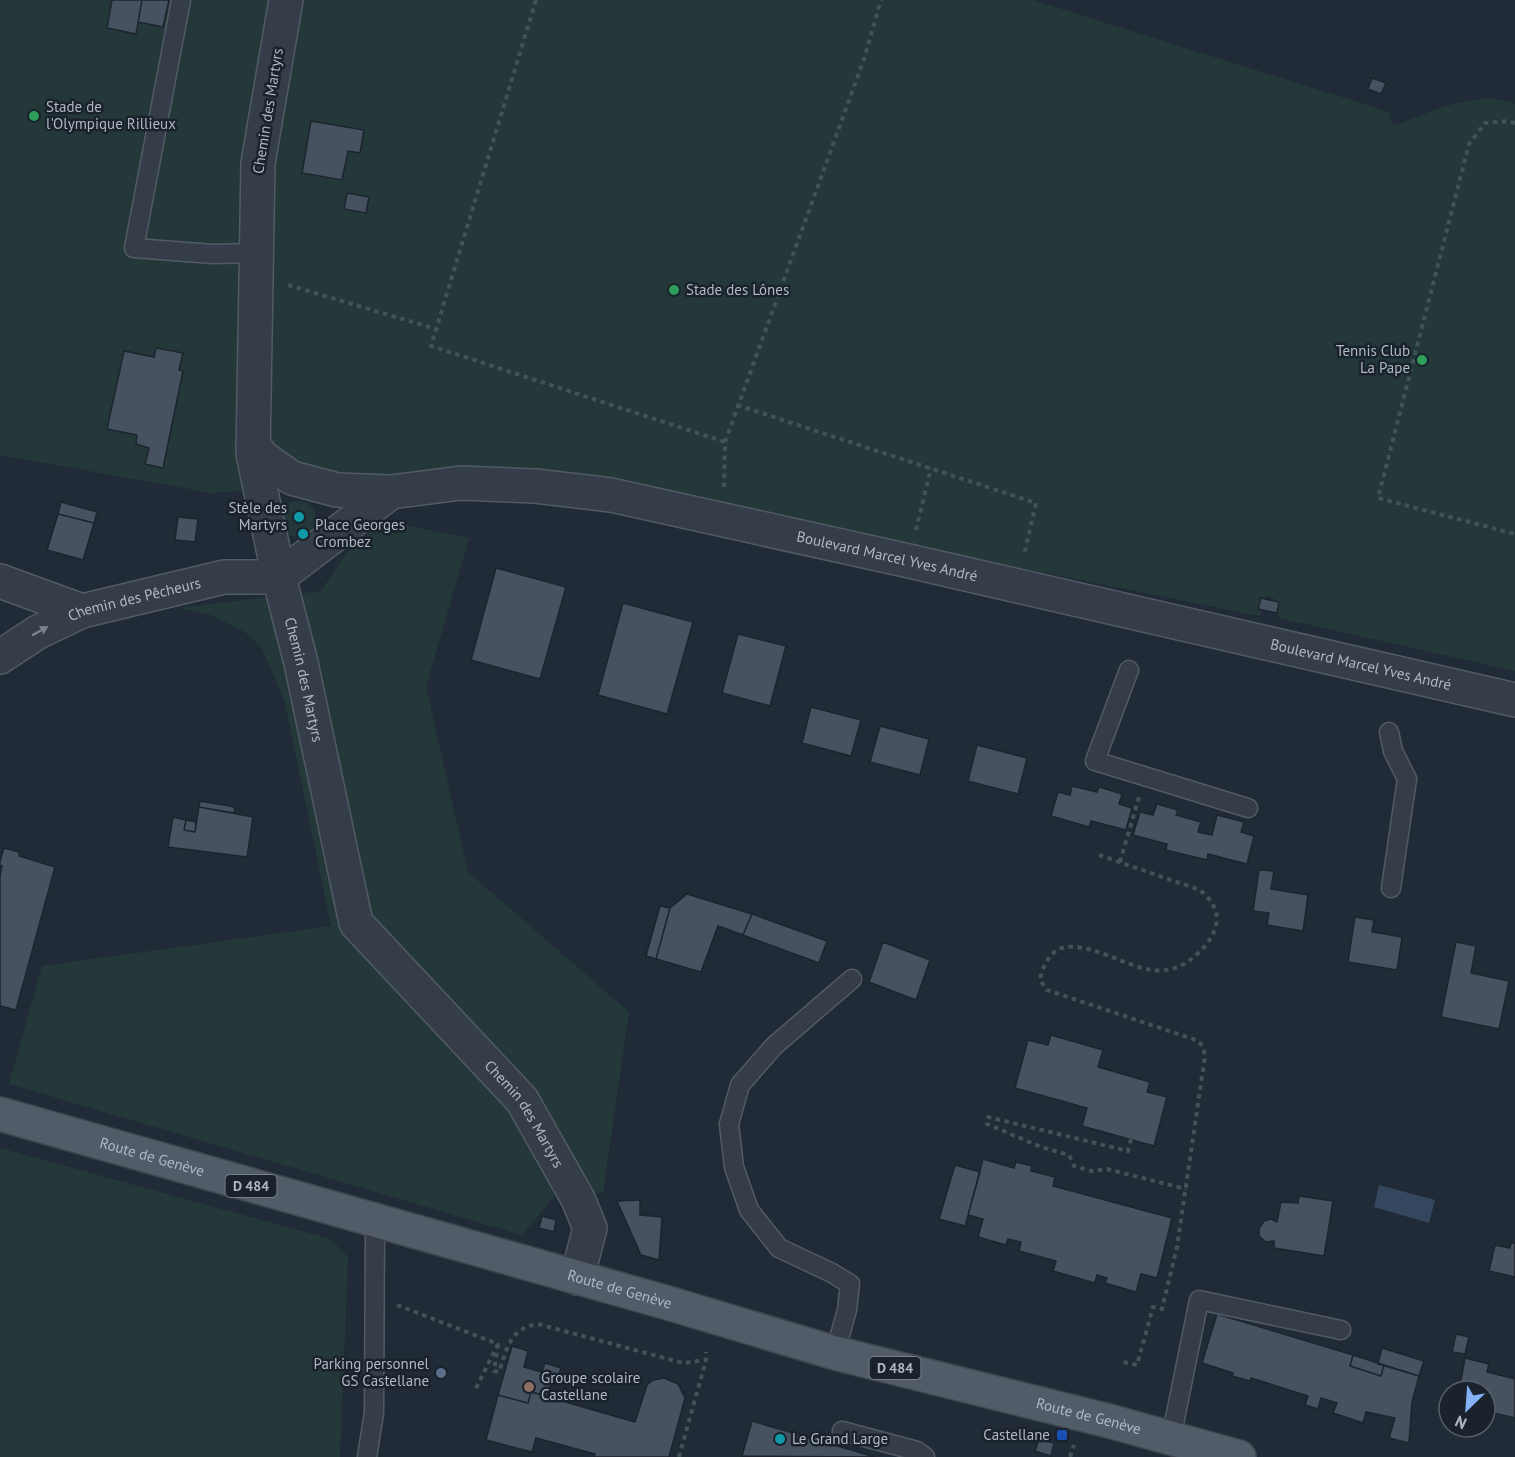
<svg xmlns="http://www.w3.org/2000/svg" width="1515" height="1457" viewBox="0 0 1515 1457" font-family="'PT Sans',sans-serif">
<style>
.green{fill:#243839}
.water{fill:#35475e}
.building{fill:#475261;stroke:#1c242e;stroke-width:1.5}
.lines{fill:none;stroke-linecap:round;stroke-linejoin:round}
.lane-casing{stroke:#525b65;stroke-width:21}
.street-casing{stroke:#525b65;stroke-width:36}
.primary-casing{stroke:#3e4651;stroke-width:36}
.path{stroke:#405456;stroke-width:4;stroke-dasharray:4.5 4.5;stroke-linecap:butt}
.lane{stroke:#343d48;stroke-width:18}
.street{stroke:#343d48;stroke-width:33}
.primary{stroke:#525c68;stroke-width:33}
.oneway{fill:#78818c}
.leisure-dot{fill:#2e9e5b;stroke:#1a222c;stroke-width:2}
.culture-dot{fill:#0f9aa8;stroke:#1a222c;stroke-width:2}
.service-dot{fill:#5c6f8a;stroke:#1a222c;stroke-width:2}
.education-dot{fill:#8d6e63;stroke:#1a222c;stroke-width:2}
.transit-dot{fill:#1a4fb4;stroke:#1a222c;stroke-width:2}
.labels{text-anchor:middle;stroke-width:5;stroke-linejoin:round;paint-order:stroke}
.shield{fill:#1a222c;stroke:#828b96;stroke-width:1.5}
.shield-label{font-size:14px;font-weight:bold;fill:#afb8c4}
.poi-label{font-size:15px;fill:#afb8c4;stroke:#1a222c;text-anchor:start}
.street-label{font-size:15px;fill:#afb8c4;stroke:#1a222c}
</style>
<rect width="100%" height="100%" fill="#212b37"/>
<path class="green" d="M0,0H1033L1389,112L1393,126C1418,117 1457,99 1483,99C1494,98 1504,101 1515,104V671L1279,618L1277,613L1279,602L1267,595L1260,616L534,470L212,493L0,455Z
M280 519a18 18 0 1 1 36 0a18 18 0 1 1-36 0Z
M380,524L405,525L469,538L426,687L468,872L629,1012L603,1193L555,1195L522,1235L9,1084L42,966L331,926L285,703L262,648L245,632L208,614L179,608L321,591L350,548Z
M0,1148L330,1239L348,1257L340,1457H0Z"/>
<path class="water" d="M1379,1185L1435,1200L1429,1223L1374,1207Z"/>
<path class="building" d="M112,0H142L136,34L107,28Z
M142,0H169L163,27L138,22Z
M1372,78L1386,83L1381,94L1368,89Z
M311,121L364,130L360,153L348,151L342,180L302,173Z
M347,193L369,197L366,213L344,209Z
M156,348L183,353L179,370L183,371L163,468L145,464L149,448L136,444L137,435L107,429L124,351L154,357Z
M61,502L97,512L94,523L58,514Z
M58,514L94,523L83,560L47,550Z
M178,517L198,519L195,542L175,540Z
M496,568L566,587L540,679L471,660Z
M1261,598L1279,602L1277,613L1258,609Z
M623,603L693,622L667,714L598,695Z
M738,634L786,646L770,706L722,693Z
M811,707L861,720L851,756L802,743Z
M880,726L929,739L920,775L870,762Z
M977,745L1027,758L1018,794L968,781Z
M1072,786L1097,792L1099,787L1122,794L1119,804L1132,808L1126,830L1091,821L1089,827L1051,816L1058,792L1070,795Z
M200,801L235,807L234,813L199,807Z
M1157,804L1178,810L1176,815L1201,822L1198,832L1212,835L1217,815L1244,822L1241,832L1254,836L1247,864L1208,854L1207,860L1166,850L1167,844L1133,835L1140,812L1153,815Z
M199,807L253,817L247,857L168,847L173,817L186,820L184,830L195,832Z
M186,820L196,822L195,832L184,830Z
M4,848L19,852V856L55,867L16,1010L0,1006V875L2,866L0,865V861Z
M1259,870L1274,871L1271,889L1308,895L1303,931L1267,925L1269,913L1253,911Z
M687,894L752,914L743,935L718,926L701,972L656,959L670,908Z
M660,906L670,908L656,959L646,956Z
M752,914L827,941L819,963L743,935Z
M1355,917L1374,920L1372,932L1402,937L1397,970L1348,962Z
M883,942L930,960L916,1000L869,982Z
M1456,942L1476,946L1471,973L1509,981L1499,1029L1441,1017Z
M1051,1035L1103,1050L1098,1067L1150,1082L1147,1092L1167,1097L1154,1146L1082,1126L1087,1108L1015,1088L1028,1040L1048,1045Z
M983,1159L1014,1168L1016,1162L1032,1166L1031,1171L1055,1177L1053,1186L1172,1218L1157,1278L1141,1274L1136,1292L1105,1283L1107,1278L1097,1275L1095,1283L1053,1271L1056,1261L1019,1251L1021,1242L1008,1239L1006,1245L978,1237L983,1219L968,1215Z
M955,1165L980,1172L965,1226L939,1219Z
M1299,1196L1333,1201L1324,1256L1274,1248V1241L1266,1242L1259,1236V1229L1264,1221L1271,1219L1277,1222L1281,1202L1298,1203Z
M640,1200V1215L662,1217L659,1260L641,1255L617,1201Z
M542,1216L556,1220L554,1232L539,1228Z
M1511,1243H1515V1277L1489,1271L1495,1245L1510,1248Z
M1217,1314L1353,1355L1350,1366L1381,1376L1384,1365L1419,1376L1412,1402L1409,1443L1389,1438L1395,1418L1366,1412L1363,1423L1333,1413L1337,1403L1321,1398L1318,1409L1305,1405L1308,1396L1251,1378L1250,1381L1232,1376L1233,1373L1202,1363Z
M1456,1334L1469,1337L1465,1354L1452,1352Z
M512,1346L528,1351L524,1367L542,1372L545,1363L561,1368L556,1384L551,1383L547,1396L531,1392L528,1403L498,1395Z
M1382,1348L1424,1361L1419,1376L1378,1364Z
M1353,1355L1384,1365L1381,1376L1350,1366Z
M1465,1358L1489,1364L1487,1372L1515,1379V1418L1485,1411V1391H1459Z
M664,1378L678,1384L685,1398L669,1457H594L595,1454L536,1438L532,1452L486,1440L498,1395L528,1403L531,1392L635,1422L647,1385L653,1380Z
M752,1421L875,1457L742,1456Z
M1039,1439L1054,1443L1051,1456L1035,1451Z"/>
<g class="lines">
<g class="lane-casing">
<path id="lane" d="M181,0L134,248L213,254L256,253
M1129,670L1095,761L1248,808
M1389,732L1393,751L1407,779L1391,888
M835,1353L847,1310L850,1284L832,1273L779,1248L749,1210L734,1167L729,1124L740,1085L774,1046L852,979
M842,1431L917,1451L925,1457
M1171,1438L1199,1300L1341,1330
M367,1457L374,1413L375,1222"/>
</g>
<g class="street-casing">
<g id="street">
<path id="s1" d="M286,0L258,163L253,454L279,577L301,663L356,923L522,1100L578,1199L590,1228L577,1278"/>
<path id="s2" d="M253,444L262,457L292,478L337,490L391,492L461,483L535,486L611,495L909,561L1515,700"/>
<path d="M279,577L391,492"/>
<path d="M0,581L82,611"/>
<path id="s3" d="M0,657L38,632L82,611L224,577H279"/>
</g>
</g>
<g class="primary-casing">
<g id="primary">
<path id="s4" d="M0,1114L668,1303L835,1353L1109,1421L1239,1457"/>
</g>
</g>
<path class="path" d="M536,0L431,346L725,442
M1515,123L1508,121L1485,123L1469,144L1378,498L1515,534
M288,285L436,329
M737,405L1036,503L1024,555
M724,487L725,442L864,59L881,0
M916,530L931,468
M1099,855L1200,890C1210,898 1220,911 1216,925C1213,938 1206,946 1196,955C1153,995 1112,944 1067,947C1051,948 1042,967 1040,980L1047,990L1196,1040L1203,1046L1205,1056L1177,1247L1162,1309L1153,1307L1137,1365L1123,1362
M1120,862L1139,797
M1131,1139L1128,1151L988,1117L987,1124L1041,1147L1069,1155L1074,1166L1091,1171L1107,1169L1186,1189
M397,1305L498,1344L475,1390
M498,1344L494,1371L499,1372C507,1348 510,1328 538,1324L683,1363L706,1360V1352
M679,1457L706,1360
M1070,1457L1074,1445"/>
<use href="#lane" class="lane"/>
<use href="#street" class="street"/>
<use href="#primary" class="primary"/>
</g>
<defs><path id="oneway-solid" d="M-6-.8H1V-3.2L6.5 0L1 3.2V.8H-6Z" transform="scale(1.5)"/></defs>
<use class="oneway" href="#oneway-solid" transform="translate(40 631) rotate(-29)"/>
<g class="leisure-dot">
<circle cx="34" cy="116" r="6"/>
<circle cx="674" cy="290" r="6"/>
<circle cx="1422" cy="360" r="6"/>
</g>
<g class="culture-dot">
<circle cx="299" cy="517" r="6"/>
<circle cx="303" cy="534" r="6"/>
<circle cx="780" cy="1439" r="6"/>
</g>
<circle class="service-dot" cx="441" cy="1373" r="6"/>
<circle class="education-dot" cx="529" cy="1387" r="6"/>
<rect class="transit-dot" x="1056" y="1429" width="12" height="12" rx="3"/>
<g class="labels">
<g class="shield">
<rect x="225.5" y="1175" width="51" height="22" rx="4.5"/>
<rect x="869.5" y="1357" width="51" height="22" rx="4.5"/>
</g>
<g class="shield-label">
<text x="251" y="1191">D 484</text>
<text x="895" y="1373">D 484</text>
</g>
<g class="poi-label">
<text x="46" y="112">Stade de<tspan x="46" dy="17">l'Olympique Rillieux</tspan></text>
<text x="686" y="295">Stade des Lônes</text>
<text x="1410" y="356" text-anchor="end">Tennis Club<tspan x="1410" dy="17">La Pape</tspan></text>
<text x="287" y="513" text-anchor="end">Stèle des<tspan x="287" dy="17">Martyrs</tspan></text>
<text x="315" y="530">Place Georges<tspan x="315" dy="17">Crombez</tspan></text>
<text x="429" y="1369" text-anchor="end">Parking personnel<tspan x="429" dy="17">GS Castellane</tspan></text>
<text x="541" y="1383">Groupe scolaire<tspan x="541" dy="17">Castellane</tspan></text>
<text x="1050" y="1440" text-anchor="end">Castellane</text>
<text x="792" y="1444">Le Grand Large</text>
</g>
<g class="street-label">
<text transform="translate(268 111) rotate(-81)" y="5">Chemin des Martyrs</text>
<text dy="5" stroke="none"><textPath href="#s2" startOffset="657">Boulevard Marcel Yves André</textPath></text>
<text dy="5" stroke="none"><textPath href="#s3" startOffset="148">Chemin des Pêcheurs</textPath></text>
<text dy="5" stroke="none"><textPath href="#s2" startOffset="1143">Boulevard Marcel Yves André</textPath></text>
<text dy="5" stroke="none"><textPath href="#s1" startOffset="688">Chemin des Martyrs</textPath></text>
<text dy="5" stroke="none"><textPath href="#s1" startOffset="1192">Chemin des Martyrs</textPath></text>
<text dy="5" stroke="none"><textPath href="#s4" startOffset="158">Route de Genève</textPath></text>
<text dy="5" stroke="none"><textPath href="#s4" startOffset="644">Route de Genève</textPath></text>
<text dy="5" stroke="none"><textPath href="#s4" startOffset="1130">Route de Genève</textPath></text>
</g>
</g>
<g transform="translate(1467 1409) rotate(205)"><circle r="28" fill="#1a222c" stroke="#565e69" stroke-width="1.5"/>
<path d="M0-4.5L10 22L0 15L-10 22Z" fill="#84b2f5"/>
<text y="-9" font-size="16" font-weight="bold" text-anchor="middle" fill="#afb8c4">N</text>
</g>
</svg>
